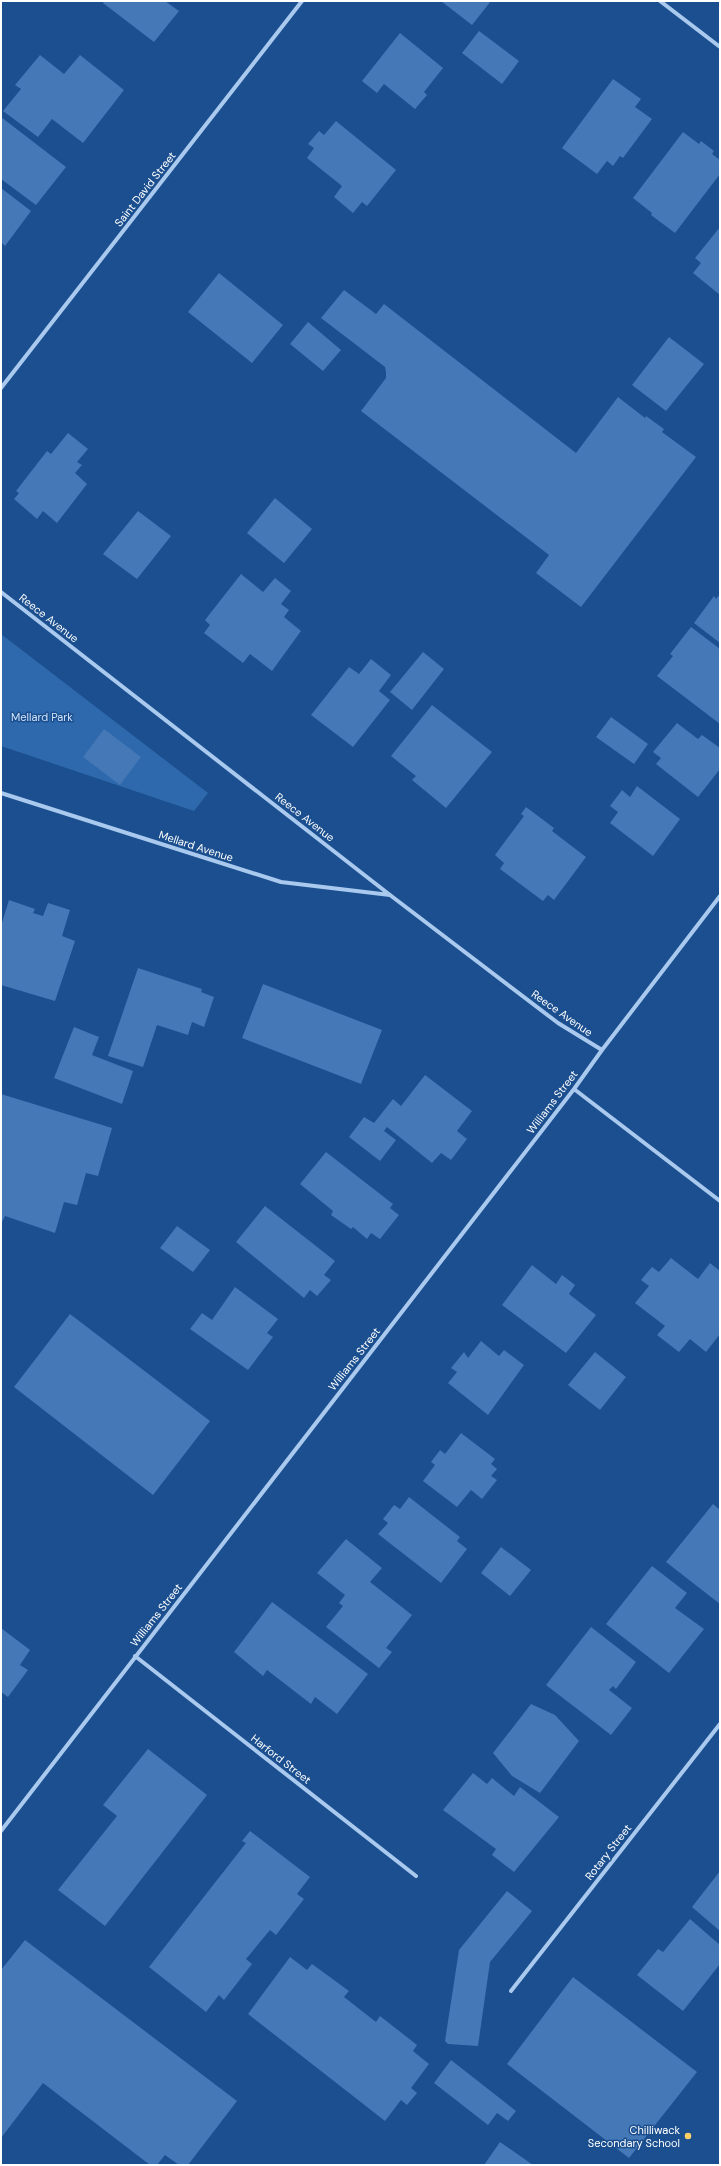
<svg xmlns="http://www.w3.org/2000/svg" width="721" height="2166" viewBox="0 0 721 2166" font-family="'DM Sans',sans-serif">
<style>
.green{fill:#2e69ad}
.building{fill:#4478b7}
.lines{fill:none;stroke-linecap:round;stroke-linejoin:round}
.minor{stroke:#a9c9ee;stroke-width:4}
.poi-dot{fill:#ffd166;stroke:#1b4f8f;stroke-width:1.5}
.labels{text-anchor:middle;stroke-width:3;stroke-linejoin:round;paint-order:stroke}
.street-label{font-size:11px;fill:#fff;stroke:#1b4f8f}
.park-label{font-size:11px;fill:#cfe3fa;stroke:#1b4f8f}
.poi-label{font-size:11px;fill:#fff;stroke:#1b4f8f;text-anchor:end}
</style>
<rect width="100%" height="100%" fill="#1b4f8f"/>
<path class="green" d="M1,634L208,793L194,811L1,746Z"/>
<path class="building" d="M104,1H165L179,11L154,42L103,3Z
M441,1H491L472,25Z
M479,31L519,61L502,84L462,53Z
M400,33L443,68L424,92L427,95L415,109L384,84L377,93L362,81Z
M40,55L64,74L80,55L124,90L83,143L52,119L38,137L3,111L21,89L15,85Z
M613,79L641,99L635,107L652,119L623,158L620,156L613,166L607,161L597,174L562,148Z
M1,117L66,167L36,205L1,179Z
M336,121L396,170L367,206L362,202L353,213L334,197L342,186L307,158L314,148L308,144L319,131L324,135Z
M683,132L699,144L701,141L714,151L712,154L720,160V174L675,233L651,215L652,213L633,198Z
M1,188L31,211L5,246L1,242Z
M720,227V295L693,273L701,263L695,258Z
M219,273L283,325L252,363L188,312Z
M344,290L376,314L384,304L576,453L618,397L645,418L646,416L664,429L662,432L696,457L581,607L536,573L549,555L361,411L386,378V372L385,367L321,318Z
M308,322L341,350L323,371L290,344Z
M669,337L704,364L666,411L632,385Z
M68,433L88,449L77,462L82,465L75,473L87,484L57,523L43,511L37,519L14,499L19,493L16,491L47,451L51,454Z
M275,498L312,529L284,563L247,533Z
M138,511L171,536L137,579L103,554Z
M241,574L263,592L275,578L291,591L281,604L289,610L284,617L301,631L272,671L250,654L243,663L204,633L210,625L205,620Z
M720,594V643L694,623L714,596L716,599Z
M691,627L720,649V724L657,676L673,656L670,654Z
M423,652L444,669L412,710L390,692Z
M371,659L391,675L379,691L390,700L353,747L311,715L349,667L359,674Z
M432,705L492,752L446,808L412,780L416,776L391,756Z
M611,717L648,744L634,764L596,737Z
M677,723L698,739L702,735L720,748V769L698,797L656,764L661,758L653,752Z
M104,729L141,757L120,785L83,757Z
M637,786L680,819L653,856L610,823L618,812L610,806L622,790L630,797Z
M526,807L554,828L552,831L586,857L554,900L548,895L543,901L500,869L504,863L495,855L524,816L521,814Z
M9,900L35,909L33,913L43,916L48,903L70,910L62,936L75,941L55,1001L1,985V926Z
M138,968L202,989L201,992L214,997L204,1027L192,1022L188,1035L157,1025L143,1067L108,1056Z
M263,984L382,1030L361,1084L242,1038Z
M74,1027L99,1037L92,1055L133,1071L122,1104L54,1078Z
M425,1075L472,1111L457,1131L467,1139L451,1160L441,1153L432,1163L387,1127L384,1131L396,1140L380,1161L349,1137L364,1117L374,1123L393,1099L401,1106Z
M1,1094L112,1128L98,1176L86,1173L77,1205L64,1202L55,1233L5,1216L1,1224Z
M326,1152L393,1204L390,1208L399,1215L380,1239L371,1233L367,1239L353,1227L351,1229L331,1215L333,1211L300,1184Z
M265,1206L335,1261L324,1275L331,1280L317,1296L310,1290L304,1298L236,1242Z
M177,1226L210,1250L193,1272L160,1248Z
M671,1258L698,1279L710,1263L720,1271V1334L706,1352L690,1339L679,1352L657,1335L665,1326L635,1303L649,1286L641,1280L646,1274L652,1267L659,1272Z
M532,1265L556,1284L562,1275L575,1285L569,1294L596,1315L566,1353L502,1305Z
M235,1287L278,1319L267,1333L273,1337L248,1370L190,1329L202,1313L212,1320Z
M70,1314L210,1421L153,1495L14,1387Z
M481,1341L499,1356L504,1350L524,1365L488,1415L448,1383L457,1372L451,1368L464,1352L468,1358Z
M595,1352L626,1377L600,1410L568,1385Z
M461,1433L495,1459L491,1464L497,1469L491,1476L497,1480L482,1499L471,1490L457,1507L423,1481L435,1465L431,1462L440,1450L445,1454Z
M409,1497L460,1537L457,1541L467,1549L441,1583L378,1534L388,1523L383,1519L394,1505L400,1509Z
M713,1504L720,1510V1604L666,1562Z
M346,1539L382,1568L370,1582L412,1615L386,1648L392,1652L379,1668L326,1627L343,1606L339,1603L345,1595L317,1573Z
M501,1547L531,1570L510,1596L481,1573Z
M652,1566L687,1593L675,1608L704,1629L669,1673L606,1624Z
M272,1602L368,1674L337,1714L315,1697L311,1704L267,1670L263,1676L234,1652Z
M591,1627L636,1662L616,1689L613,1686L609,1690L632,1708L611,1735L546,1685Z
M1,1628L30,1650L20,1665L28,1670L8,1697L1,1692Z
M531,1704L555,1715L579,1741L540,1793L512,1776L493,1753Z
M148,1749L207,1795L105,1926L58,1890L117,1816L103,1805Z
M473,1773L487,1784L492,1778L514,1796L520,1787L559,1817L514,1872L492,1855L496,1849L443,1810Z
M250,1831L310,1877L297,1894L304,1899L276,1935L270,1930L246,1959L252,1964L224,2000L219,1995L206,2012L149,1967L246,1843L242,1841Z
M720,1871V1931L692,1907Z
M507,1891L532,1911L490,1962L478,2046L448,2044L445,2041L459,1950Z
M690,1919L720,1945V1964L683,2011L637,1975L658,1949L663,1952Z
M25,1940L237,2101L188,2165H179L165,2155L157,2165H150L43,2083L1,2138V1970Z
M290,1957L307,1970L312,1964L349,1991L344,1997L376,2022L380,2016L417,2045L413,2051L429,2064L411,2088L417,2093L407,2105L401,2100L385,2121L248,2014Z
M573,1977L697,2072L629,2158L507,2064Z
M451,2060L516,2111L508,2121L497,2113L488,2125L434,2083Z
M500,2142L533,2165H484Z"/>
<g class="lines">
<path class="minor" d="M660,1L720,47
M1,388L302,1
M1,592L390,895L558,1023L602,1050
M1,793L281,882L390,895
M574,1089L720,1201
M135,1656L416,1876
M1,1831L574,1089L602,1050L720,896
M511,1991L720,1724"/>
</g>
<circle class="poi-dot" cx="688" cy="2136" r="4"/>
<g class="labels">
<g class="street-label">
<text transform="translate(145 189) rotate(-52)" y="4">Saint David Street</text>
<text transform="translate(49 618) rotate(38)" y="4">Reece Avenue</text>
<text transform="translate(305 817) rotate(38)" y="4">Reece Avenue</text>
<text transform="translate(196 846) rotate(18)" y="4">Mellard Avenue</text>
<text transform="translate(562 1013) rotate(35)" y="4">Reece Avenue</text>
<text transform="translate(552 1102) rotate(-53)" y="4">Williams Street</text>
<text transform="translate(354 1359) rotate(-52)" y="4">Williams Street</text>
<text transform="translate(156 1615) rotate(-52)" y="4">Williams Street</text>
<text transform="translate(281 1759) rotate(38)" y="4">Harford Street</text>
<text transform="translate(608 1852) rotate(-52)" y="4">Rotary Street</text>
</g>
<g class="park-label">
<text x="42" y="721">Mellard Park</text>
</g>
<g class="poi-label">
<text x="680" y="2134">Chilliwack<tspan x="680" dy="13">Secondary School</tspan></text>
</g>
</g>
<rect width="721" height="2166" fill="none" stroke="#ffffff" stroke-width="4"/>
</svg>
